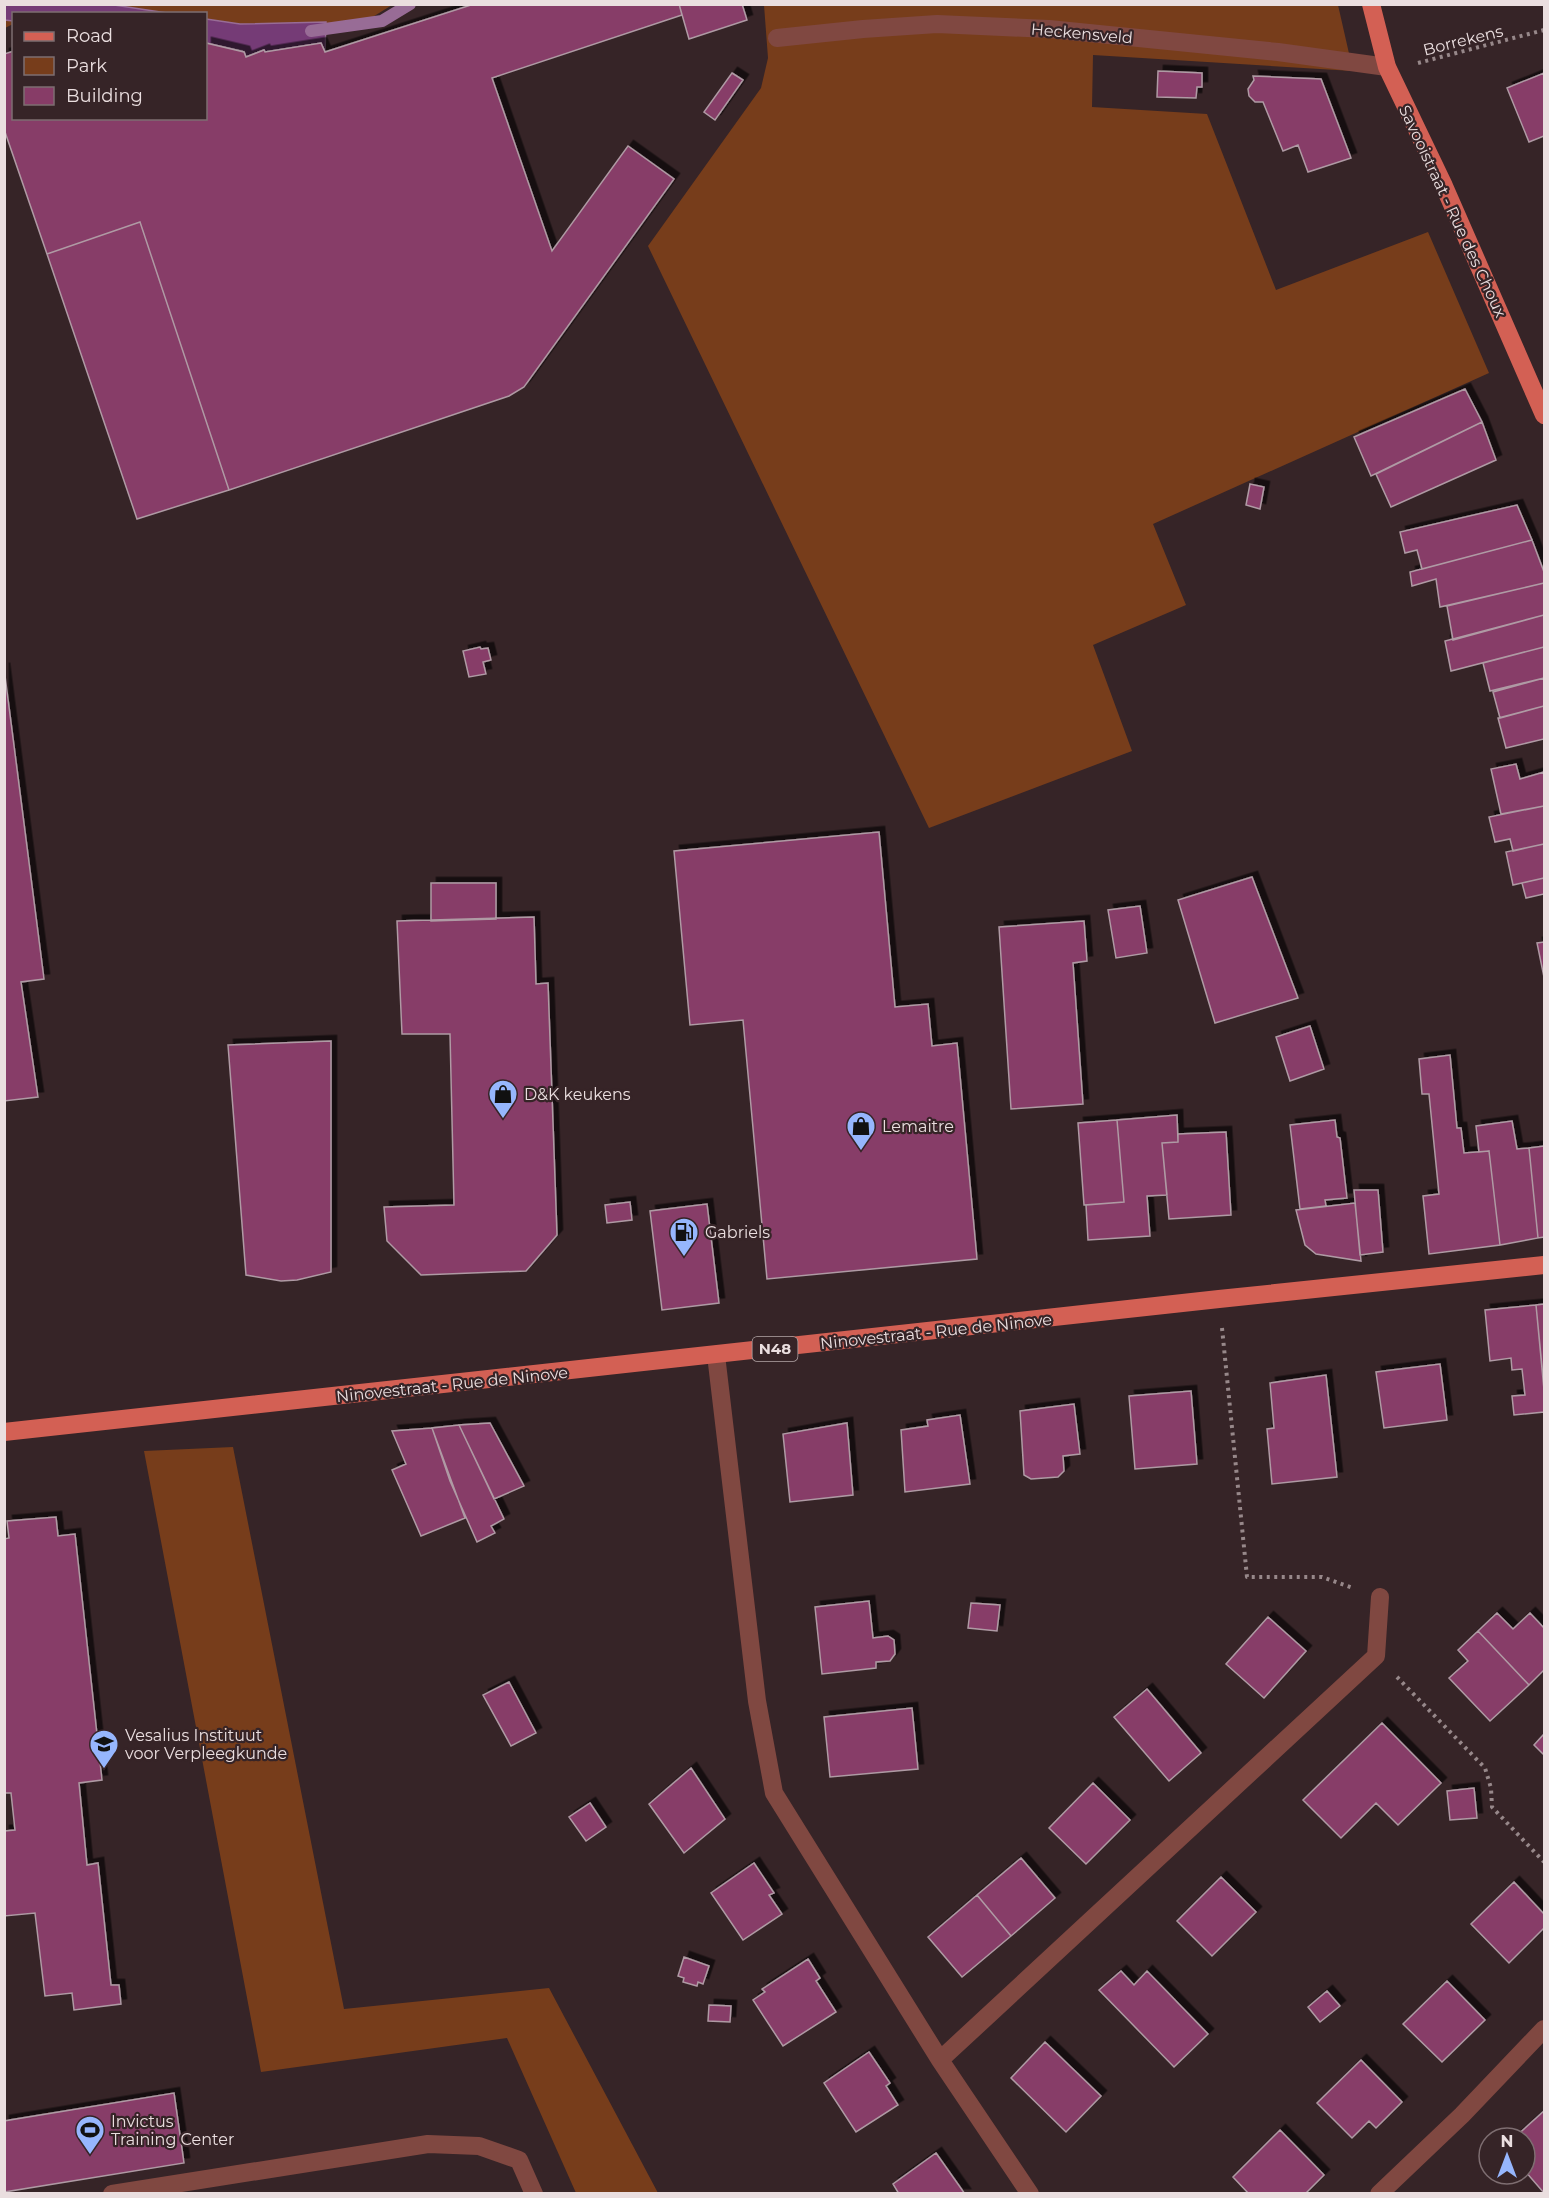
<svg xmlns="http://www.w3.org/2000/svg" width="1549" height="2198" viewBox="0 0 1549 2198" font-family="Montserrat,sans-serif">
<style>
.green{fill:#773d1b}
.water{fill:#753b76;stroke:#986c96;stroke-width:1.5}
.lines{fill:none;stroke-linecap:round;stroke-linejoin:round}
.stream{stroke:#986c96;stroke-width:12}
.building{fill:#873c67;stroke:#af9aa4;stroke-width:1.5;filter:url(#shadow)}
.path{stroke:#97888a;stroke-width:4;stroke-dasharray:3 4.5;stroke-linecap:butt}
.minor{stroke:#804841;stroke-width:18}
.major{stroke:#d36054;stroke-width:18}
.labels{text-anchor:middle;stroke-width:4.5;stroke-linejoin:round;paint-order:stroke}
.shield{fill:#362427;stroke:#b4a6a8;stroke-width:1.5}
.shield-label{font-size:15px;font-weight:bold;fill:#eadedf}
.street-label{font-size:16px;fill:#eadedf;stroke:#362427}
.poi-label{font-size:16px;fill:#eadedf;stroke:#362427;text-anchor:start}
</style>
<defs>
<filter id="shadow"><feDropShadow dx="5.5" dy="-5.5" stdDeviation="0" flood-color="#0009"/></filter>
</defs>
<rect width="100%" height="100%" fill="#362427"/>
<path class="green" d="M5,5H392L371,18L254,39L206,27V14H14L13,24L5,28Z
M764,5H1338L1353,71L1093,55L1092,107L1207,114L1276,290L1428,232L1489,373L1153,524L1186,605L1093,645L1132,751L929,828L648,246L761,88L768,58Z
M233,1447L344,2009L549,1988L658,2193H576L507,2038L261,2072L144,1451Z"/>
<path class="water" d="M5,4L114,5L167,13L14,14L13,21L5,20Z
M206,19L240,24L326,22L325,52L321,43L265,52L264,50L246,57L244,51L206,43Z"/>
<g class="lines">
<path class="stream" d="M311,31L382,21L410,4"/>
</g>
<path class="building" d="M474,4H679L682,15L492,78L552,251L628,146L674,179L524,387L509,396L229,490L140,222L47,254L4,129V54L14,51V118H206V43L244,52L246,57L264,50L265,52L321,43L325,52Z
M679,4H742L747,20L689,39Z
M1158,71L1202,73V87H1197L1196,98L1157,97Z
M732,73L743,80L715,120L704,112Z
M1544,73V136L1529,142L1507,88Z
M1253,76L1321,79L1351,158L1308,172L1298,145L1283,151L1263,102H1255L1249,96L1248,89L1254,80Z
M140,222L229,490L137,519L47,254Z
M1465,389L1482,422L1371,476L1354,437Z
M1482,422L1496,460L1391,507L1376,474Z
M1250,484L1264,487L1260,509L1246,505Z
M1517,505L1532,540L1422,569L1417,550L1405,553L1400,532Z
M1532,540L1544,572V583L1440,607L1436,579L1412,586L1410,572Z
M1544,583V615L1453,640L1447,606Z
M1544,615V647L1451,671L1445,641Z
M480,647L481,649L488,648L491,660L483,662L486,674L469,677L463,651Z
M1544,647V678L1490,691L1483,663Z
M4,668L44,979L21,982L38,1097L4,1101Z
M1544,678V706L1500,718L1493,692Z
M1544,706V739L1506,748L1498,718Z
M1516,764L1520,779L1544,772V806L1501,814L1491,769Z
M1544,806V844L1513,851L1510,839L1495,842L1489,817Z
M879,832L895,1007L928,1004L932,1046L957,1043L977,1259L767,1279L743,1020L690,1025L674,851Z
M1544,844V878L1513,885L1506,852Z
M1252,877L1298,998L1215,1023L1178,900Z
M1544,878V894L1526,898L1522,883Z
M431,883H496V919L431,921Z
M1140,906L1147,953L1116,958L1108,910Z
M534,917L536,984L548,983L557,1235L526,1271L421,1275L387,1241L384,1207L454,1205L450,1034H402L397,921Z
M1084,921L1087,961L1073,963L1083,1104L1011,1109L999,927Z
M1544,942V977L1537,943Z
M1310,1026L1324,1069L1290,1081L1276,1037Z
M331,1041V1272L297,1280L281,1281L246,1275L228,1045Z
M1450,1055L1457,1128H1461L1464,1153L1489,1151L1500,1245L1429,1254L1423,1196L1439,1194L1429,1094H1422L1419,1059Z
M1177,1115L1178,1142L1162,1143L1167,1195L1147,1196L1150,1236L1088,1240L1086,1205L1124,1202L1117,1120Z
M1117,1120L1124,1202L1084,1205L1078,1123Z
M1335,1120L1337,1137L1340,1138L1347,1198L1325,1200L1326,1206L1300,1209L1290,1125Z
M1512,1121L1517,1149L1529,1148L1538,1238L1500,1245L1489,1151L1479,1152L1476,1126Z
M1226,1132L1231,1215L1169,1219L1162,1143L1178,1142V1134Z
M1544,1146V1237L1538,1238L1529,1148Z
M1354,1190H1378L1383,1252L1360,1255Z
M630,1202L632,1220L607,1223L605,1205Z
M1355,1203L1361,1261L1316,1254L1305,1245L1296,1210Z
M707,1204L719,1303L662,1310L650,1211Z
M1544,1304V1387L1536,1305Z
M1536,1305L1544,1390V1412L1514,1415L1512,1396L1525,1395L1522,1369L1512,1370L1511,1358L1490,1361L1485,1310Z
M1440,1364L1447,1420L1384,1428L1376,1372Z
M1326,1375L1337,1477L1272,1484L1267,1429L1274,1428L1270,1383Z
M1191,1391L1197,1464L1135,1469L1129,1396Z
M1074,1404L1080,1454L1063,1456L1064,1471L1058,1477L1031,1479L1024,1475L1020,1411Z
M960,1415L970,1484L905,1492L901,1430L928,1426L927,1420Z
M490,1423L524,1486L494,1499L459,1425Z
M847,1423L853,1495L790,1502L783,1434Z
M459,1425L504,1519L491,1526L495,1533L477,1542L450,1481L432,1428Z
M432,1428L465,1518L421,1536L392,1470L406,1464L392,1431Z
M56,1517L58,1536L75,1534L102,1780L79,1783L87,1865L98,1863L111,1985H119L121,2004L74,2010L72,1993L45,1996L35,1913L4,1916V1831L15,1830L11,1793H4V1539L9,1538L7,1521Z
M869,1601L873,1638L888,1636L894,1640L895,1654L890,1661L876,1662V1668L822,1674L815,1607Z
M971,1603L1000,1605L997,1631L968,1628Z
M1497,1613L1513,1629L1530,1613L1544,1628V1670L1529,1685L1478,1631Z
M1268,1617L1306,1651L1264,1698L1226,1664Z
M1478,1631L1529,1685L1490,1721L1449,1678L1468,1661L1458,1650Z
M509,1682L536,1733L511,1746L483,1695Z
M1147,1689L1201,1753L1169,1781L1114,1717Z
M912,1708L918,1769L830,1777L824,1717Z
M1382,1723L1441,1783L1398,1825L1376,1803L1341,1838L1303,1800Z
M1544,1734V1755L1534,1745Z
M691,1768L725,1819L684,1853L649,1804Z
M1093,1783L1130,1820L1086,1864L1049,1828Z
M1474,1788L1477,1818L1450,1820L1447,1791Z
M590,1803L606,1827L586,1841L569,1817Z
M1021,1858L1055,1898L1011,1936L977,1895Z
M754,1863L774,1893L769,1895L782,1914L743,1940L711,1893Z
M1221,1877L1256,1912L1212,1956L1177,1921Z
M1514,1882L1544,1914V1928L1509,1963L1471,1924Z
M977,1895L1011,1936L962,1977L928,1937Z
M684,1957L709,1966L703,1984L698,1982L697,1986L683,1982L684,1978L678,1976Z
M808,1959L820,1978L816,1981L836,2012L783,2046L753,2000L765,1992L762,1989Z
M1121,1971L1134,1985L1147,1971L1208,2034L1174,2067L1099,1990Z
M1447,1981L1485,2020L1442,2062L1403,2024Z
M1327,1991L1340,2006L1320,2022L1308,2007Z
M709,2005L731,2006L730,2022L708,2021Z
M1045,2042L1101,2096L1066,2132L1011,2078Z
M869,2052L890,2083L886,2086L898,2105L856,2132L824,2083Z
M1361,2060L1402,2102L1376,2128L1369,2121L1352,2138L1317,2103Z
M174,2093L184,2163L4,2192V2121Z
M1544,2111V2193L1525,2171V2138H1514Z
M1280,2130L1324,2175L1305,2194H1249L1233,2177Z
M936,2153L965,2194H899L893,2184Z"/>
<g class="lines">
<path class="path" d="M1418,63L1544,30
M1222,1328L1247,1577H1322L1353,1588
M1397,1677L1485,1768L1491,1788L1492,1807L1544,1862"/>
<path class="minor" d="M777,38L863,29L937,24L1049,29L1278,52L1387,67
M716,1355L757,1701L774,1793L940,2060L1030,2194
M940,2060L1376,1656L1380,1597
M112,2194L428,2144L479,2146L519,2160L534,2194
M1379,2194L1462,2115L1544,2029"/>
<path class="major" d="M1371,4L1387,67L1444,186L1544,415
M4,1432L1219,1299L1544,1265"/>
</g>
<defs>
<g id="shop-pin" transform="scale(1.5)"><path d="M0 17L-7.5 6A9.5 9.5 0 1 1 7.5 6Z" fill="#96b6fd" stroke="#362427"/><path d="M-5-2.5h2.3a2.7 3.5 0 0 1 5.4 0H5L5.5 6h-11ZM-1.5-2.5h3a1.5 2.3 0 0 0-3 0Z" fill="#111"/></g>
<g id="fuel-pin" transform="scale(1.5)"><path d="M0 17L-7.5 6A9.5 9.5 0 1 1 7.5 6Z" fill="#96b6fd" stroke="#362427"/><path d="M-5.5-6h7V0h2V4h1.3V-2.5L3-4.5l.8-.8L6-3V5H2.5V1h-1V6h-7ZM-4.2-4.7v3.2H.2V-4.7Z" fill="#111"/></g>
<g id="university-pin" transform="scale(1.5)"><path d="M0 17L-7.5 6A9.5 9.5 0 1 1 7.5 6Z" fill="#96b6fd" stroke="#362427"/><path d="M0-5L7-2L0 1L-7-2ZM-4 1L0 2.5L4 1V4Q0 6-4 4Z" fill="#111"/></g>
<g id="stadium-pin" transform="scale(1.5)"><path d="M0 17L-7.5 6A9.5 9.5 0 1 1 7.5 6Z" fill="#96b6fd" stroke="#362427"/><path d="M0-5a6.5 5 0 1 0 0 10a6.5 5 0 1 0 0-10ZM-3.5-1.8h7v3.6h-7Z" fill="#111"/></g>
</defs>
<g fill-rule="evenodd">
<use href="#shop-pin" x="503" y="1094"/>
<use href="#shop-pin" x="861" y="1126"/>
<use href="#fuel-pin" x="684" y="1232"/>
<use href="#university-pin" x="104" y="1744"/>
<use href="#stadium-pin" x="90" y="2130"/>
</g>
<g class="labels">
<rect class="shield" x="752.5" y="1337" width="45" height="24" rx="4.5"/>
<g class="shield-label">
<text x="775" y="1354">N48</text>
</g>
<g class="street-label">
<text transform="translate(1082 33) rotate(5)" y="6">Heckensveld</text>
<text transform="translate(1463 40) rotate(-14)" y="6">Borrekens</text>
<text transform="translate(1453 211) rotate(65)" y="6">Savooistraat - Rue des Choux</text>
<text transform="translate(936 1331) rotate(-6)" y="6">Ninovestraat - Rue de Ninove</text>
<text transform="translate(452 1384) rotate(-6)" y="6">Ninovestraat - Rue de Ninove</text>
</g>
<g class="poi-label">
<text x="524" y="1100">D&amp;K keukens</text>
<text x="882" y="1132">Lemaitre</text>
<text x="705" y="1238">Gabriels</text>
<text x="125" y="1741">Vesalius Instituut<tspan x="125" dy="18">voor Verpleegkunde</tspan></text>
<text x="111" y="2127">Invictus<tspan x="111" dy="18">Training Center</tspan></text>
</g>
</g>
<rect width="1549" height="2198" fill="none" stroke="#eadedf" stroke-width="12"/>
<rect x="12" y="12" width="195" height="108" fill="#362427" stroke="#7e6e71" stroke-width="1.5"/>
<rect x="24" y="32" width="30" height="9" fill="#d36054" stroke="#7e6e71" stroke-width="1.5"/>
<text x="66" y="42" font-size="18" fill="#eadedf">Road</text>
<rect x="24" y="57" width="30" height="18" fill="#773d1b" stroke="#7e6e71" stroke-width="1.5"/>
<text x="66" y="72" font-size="18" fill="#eadedf">Park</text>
<rect x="24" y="87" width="30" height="18" fill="#873c67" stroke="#7e6e71" stroke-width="1.5"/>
<text x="66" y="102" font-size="18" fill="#eadedf">Building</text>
<g transform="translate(1507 2156)"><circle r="28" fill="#362427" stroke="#7e6e71" stroke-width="1.5"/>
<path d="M0-4.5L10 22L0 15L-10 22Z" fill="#96b6fd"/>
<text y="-9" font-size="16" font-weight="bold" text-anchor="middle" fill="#eadedf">N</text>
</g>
</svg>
